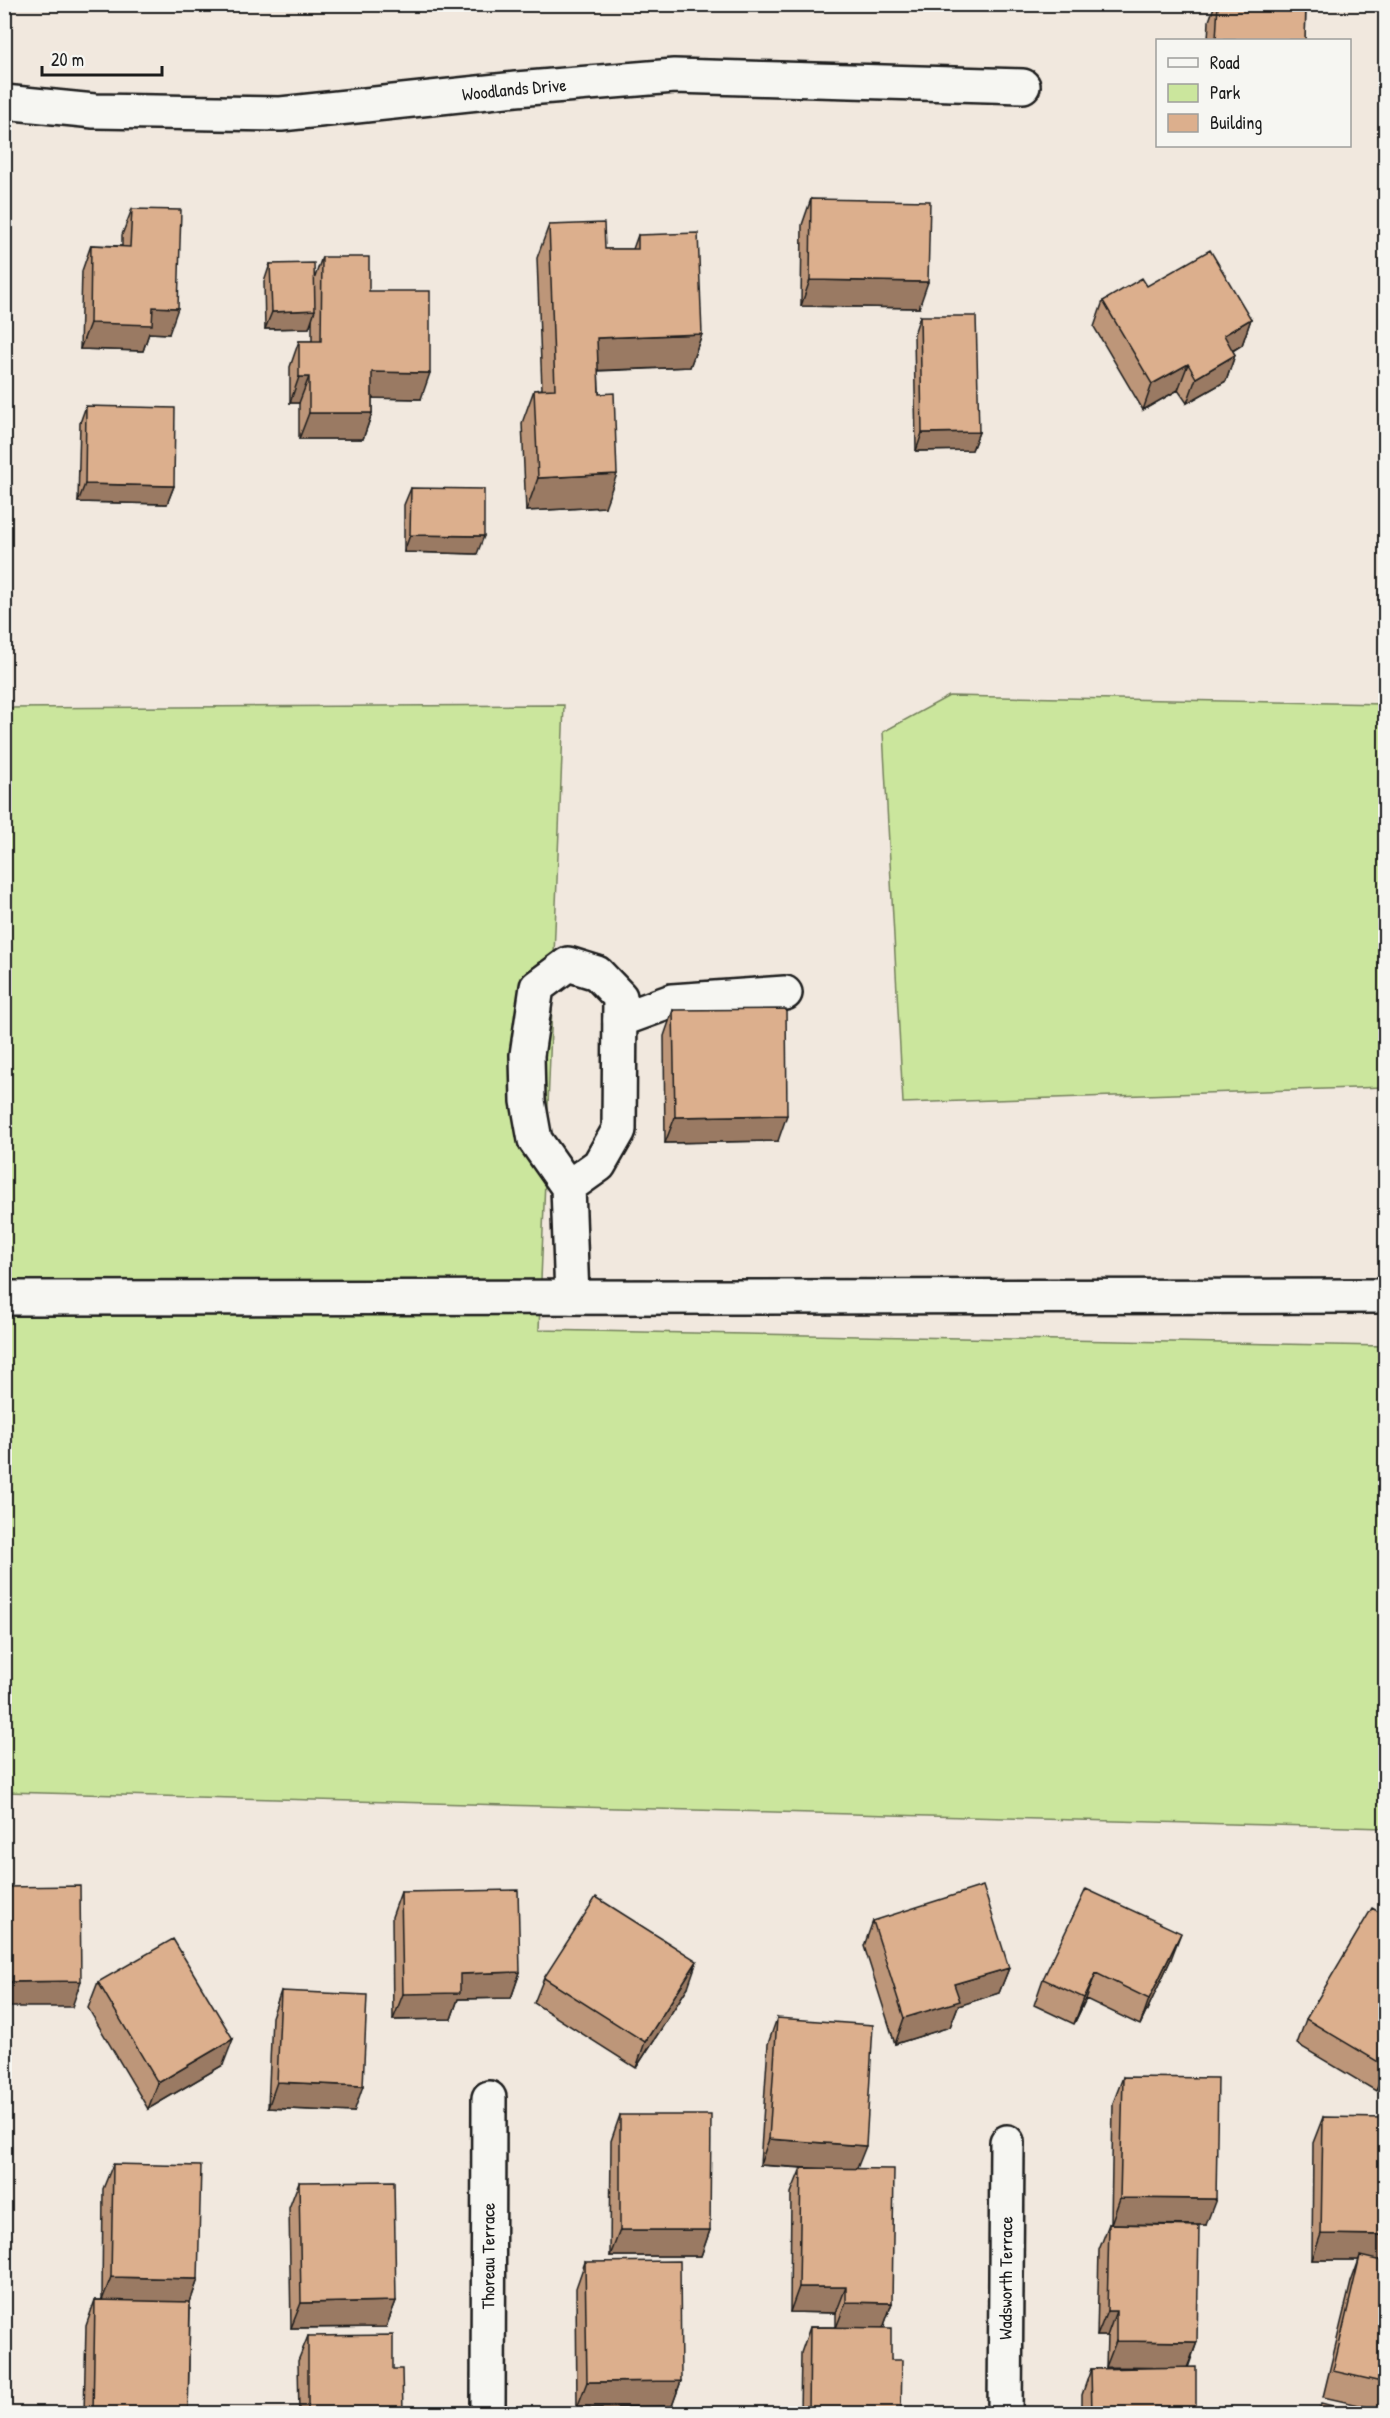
<svg xmlns="http://www.w3.org/2000/svg" width="1390" height="2418" viewBox="0 0 1390 2418" font-family="'Patrick Hand',sans-serif">
<style>
.green{fill:#cbe69d;stroke:#74815c;stroke-width:1.5}
.lines{fill:none;stroke-linecap:round;stroke-linejoin:round}
.minor-casing{stroke:#1c1c1c;stroke-width:38}
.minor{stroke:#f6f6f2;stroke-width:33}
.wall{fill:#bd9679;stroke:#1c1c1c;stroke-width:1.5}
.shaded-wall{fill:#9a7a63;stroke:#1c1c1c;stroke-width:1.5}
.building{fill:#dcaf8d;stroke:#1c1c1c;stroke-width:1.5}
.labels{text-anchor:middle;stroke-width:4.5;stroke-linejoin:round;paint-order:stroke}
.street-label{font-size:18px;fill:#1c1c1c;stroke:#f6f6f2}
</style>
<rect width="100%" height="100%" fill="#f1e8de"/>
<filter id="ink" filterUnits="userSpaceOnUse"><feTurbulence type="fractalNoise" baseFrequency=".0167" numOctaves="2"/><feDisplacementMap in="SourceGraphic" scale="12" xChannelSelector="R" yChannelSelector="G"/><feConvolveMatrix kernelMatrix="1 2 1 2 8 2 1 2 1" color-interpolation-filters="sRGB"/></filter>
<g filter="url(#ink)">
<path class="green" d="M949,696L1385,704V1087L903,1103L883,732Z
M564,705L539,1330L1385,1346V1828L5,1792V708Z"/>
<g class="lines">
<g class="minor-casing">
<g id="minor">
<path id="s1" d="M4,102L94,111L281,114L516,89L674,76L1023,86"/>
<path d="M620,1020L672,1001L785,993"/>
<path d="M568,1187L535,1140L528,1101L527,1055L537,987L568,964L597,973L620,997L619,1130L599,1165L568,1187L572,1297"/>
<path d="M4,1298L1386,1296"/>
<path id="s2" d="M488,2414L489,2098"/>
<path id="s3" d="M1005,2414L1007,2142"/>
</g>
</g>
<use href="#minor" class="minor"/>
</g>
<path class="wall" d="M1215,4H1306L1305,40H1208L1209,21Z
M811,199L919,308L801,306L802,225Z
M132,209L169,334L149,333L143,351L80,349L82,271L91,245L122,246V235Z
M549,225L605,249H633L638,235L702,334L690,367L598,371L605,507L526,511L522,423L534,390L542,389L537,258Z
M322,257L369,291L421,399L372,398V413L363,439H299V403H290V367L299,341H312V319L309,328L265,329L264,282L270,264L315,277Z
M1103,301L1251,319L1242,345L1233,351L1235,355L1226,381L1187,403L1178,390L1143,410L1094,327Z
M920,316L979,432L972,450L916,451L914,334Z
M86,406L174,486L167,504L78,502L80,423Z
M411,488L477,554L404,552V505Z
M673,1010L778,1141L665,1143L664,1036Z
M401,1892L520,1972L511,1998L458,1999L451,2019L393,2020L392,1917Z
M1386,1916V2075L1376,2091L1297,2044L1306,2019Z
M873,1921L1009,1968L999,1993L958,2006L950,2027L895,2044L864,1946Z
M1171,1959L1140,2025L1086,1999L1074,2024L1034,2005L1043,1979Z
M544,1978L688,1987L636,2068L534,2003Z
M98,1982L223,2065L148,2109L88,2008Z
M281,1991L354,2112L268,2108L272,2017Z
M777,2018L857,2168L892,2303L883,2328L891,2360L901,2414H800L801,2353L810,2327H836V2313L790,2312L791,2193L801,2168L760,2165L768,2044Z
M1123,2077L1206,2225L1111,2224L1113,2103Z
M620,2115L710,2230L701,2256H610L611,2141Z
M1323,2117L1378,2260L1386,2262V2411L1323,2397L1351,2282L1359,2260H1312L1313,2143Z
M113,2164L198,2279L190,2302L188,2414H84L86,2326L95,2300H102L103,2189Z
M299,2182L396,2301L386,2327L291,2328L289,2208Z
M1109,2224L1197,2342L1188,2368L1196,2414H1082V2395L1091,2369L1169,2368L1106,2367L1107,2336H1097L1099,2250Z
M585,2262L681,2381L672,2406L577,2408L576,2288Z
M308,2336L393,2369L403,2414H299L298,2361Z"/>
<path class="shaded-wall" d="M810,280L928,282L919,308L801,306Z
M153,307L178,308L169,334L149,333L143,351L80,349L90,323Z
M315,310L309,328L265,329L272,312Z
M1251,319L1242,345L1215,361L1224,335Z
M702,334L690,367L585,371L597,338Z
M1235,355L1226,381L1187,403L1196,378Z
M1188,364L1178,390L1143,410L1152,384Z
M372,372L430,373L421,399L363,398Z
M299,377H309L299,403H290Z
M309,413H372L363,439H299Z
M979,432L972,450L916,451L922,433Z
M617,474L605,507L526,511L538,478Z
M85,484L174,486L167,504L78,502Z
M410,535L484,536L477,554L404,552Z
M787,1115L778,1141L665,1143L675,1117Z
M1181,1933L1171,1959L1140,2025L1149,1999Z
M697,1961L688,1987L636,2068L645,2042Z
M1009,1968L999,1993L958,2006L950,2027L895,2044L904,2018L954,1984Z
M520,1972L511,1998L458,1999L451,2019L393,2020L403,1994L460,1974Z
M1096,1973L1086,1999L1074,2024L1084,1998Z
M81,1981L72,2007H4V1982Z
M233,2039L223,2065L148,2109L158,2083Z
M1386,2065V2075L1376,2091Z
M277,2082L363,2086L354,2112L268,2108Z
M769,2139L866,2146L856,2171L760,2165Z
M1120,2198L1216,2199L1206,2225L1111,2224Z
M620,2230H710L701,2256H610Z
M1321,2234L1386,2235V2260H1359L1360,2256L1359,2260H1312Z
M111,2277L198,2279L189,2305L101,2303Z
M799,2287H846L836,2313L790,2312Z
M396,2301L386,2327L291,2328L301,2303Z
M846,2302L892,2303L883,2328H836Z
M1107,2311H1116L1107,2336H1097Z
M1116,2341L1197,2342L1187,2368L1106,2367Z
M681,2381L672,2406L577,2408L587,2382Z"/>
<path class="building" d="M1218,4H1306L1305,40H1216Z
M811,199L930,201L928,282L810,280Z
M132,209L181,210L178,308L153,307L152,325L90,323L91,245L130,247Z
M604,223L605,249H638V235L698,233L702,334L597,338L599,394L614,393L617,474L538,478L534,390L555,389L549,225Z
M1210,250L1251,319L1224,335L1235,355L1196,378L1188,364L1152,384L1103,301L1142,278L1147,286Z
M322,257H369V291H430V373L372,372V413H309V377H299V341H321Z
M314,263L315,310L272,312L270,264Z
M920,316H976L979,432L922,433Z
M86,406L175,408L174,486L85,484Z
M411,488L484,489V536L410,535Z
M786,1009L787,1115L675,1117L673,1010Z
M80,1886L81,1981L4,1982V1887Z
M983,1886L1009,1968L954,1984L960,2001L904,2018L873,1921Z
M1086,1889L1181,1933L1149,1999L1096,1973L1084,1998L1043,1979Z
M518,1890L520,1972L460,1974V1993L403,1994L401,1892Z
M596,1897L697,1961L645,2042L544,1978Z
M1372,1908L1386,1916L1385,2066L1306,2019Z
M173,1939L233,2039L158,2083L98,1982Z
M281,1991L367,1995L363,2086L277,2082Z
M777,2018L873,2025L866,2146L769,2139Z
M1123,2077L1218,2078L1216,2199L1120,2198Z
M620,2115H711L710,2230H620Z
M1323,2117L1386,2118V2235L1321,2234Z
M113,2164L201,2166L198,2279L111,2277Z
M801,2168L894,2169L892,2303L846,2302V2287H799Z
M394,2181L396,2301L301,2303L299,2182Z
M1109,2224L1199,2226L1197,2342L1116,2341V2311H1107Z
M1360,2256L1386,2262V2383L1333,2371Z
M680,2261L681,2381L587,2382L585,2262Z
M95,2300L190,2302L188,2414H93Z
M810,2327L891,2328V2360H902L901,2414H809Z
M393,2335V2369H402L403,2414H308V2336Z
M1196,2367V2414H1092L1091,2369Z
M1321,2403L1363,2414H1318Z
M682,2407V2414H584V2408Z"/>
</g>
<g class="labels">
<g class="street-label">
<text dy="6" stroke="none"><textPath href="#s1" startOffset="512">Woodlands Drive</textPath></text>
<text dy="6" stroke="none"><textPath href="#s2" startOffset="158">Thoreau Terrace</textPath></text>
<text dy="6" stroke="none"><textPath href="#s3" startOffset="136">Wadsworth Terrace</textPath></text>
</g>
</g>
<rect width="1390" height="2418" fill="none" stroke="#f6f6f2" stroke-width="24"/>
<rect x="12" y="12" width="1366" height="2394" fill="none" stroke="#1c1c1c" stroke-width="2" filter="url(#ink)"/>
<rect x="1156" y="39" width="195" height="108" fill="#f6f6f2" stroke="#9f9f9c" stroke-width="1.5"/>
<rect x="1168" y="58" width="30" height="9" fill="#f6f6f2" stroke="#9f9f9c" stroke-width="1.5"/>
<text x="1210" y="69" font-size="18" fill="#1c1c1c">Road</text>
<rect x="1168" y="84" width="30" height="18" fill="#cbe69d" stroke="#9f9f9c" stroke-width="1.5"/>
<text x="1210" y="99" font-size="18" fill="#1c1c1c">Park</text>
<rect x="1168" y="114" width="30" height="18" fill="#dcaf8d" stroke="#9f9f9c" stroke-width="1.5"/>
<text x="1210" y="129" font-size="18" fill="#1c1c1c">Building</text>
<path d="M42 66v9h120v-9" fill="none" stroke="#1c1c1c" stroke-width="3"/>
<text x="51" y="66" font-size="18" fill="#1c1c1c" stroke="#f6f6f2" stroke-width="4.5" paint-order="stroke">20 m</text>
</svg>
